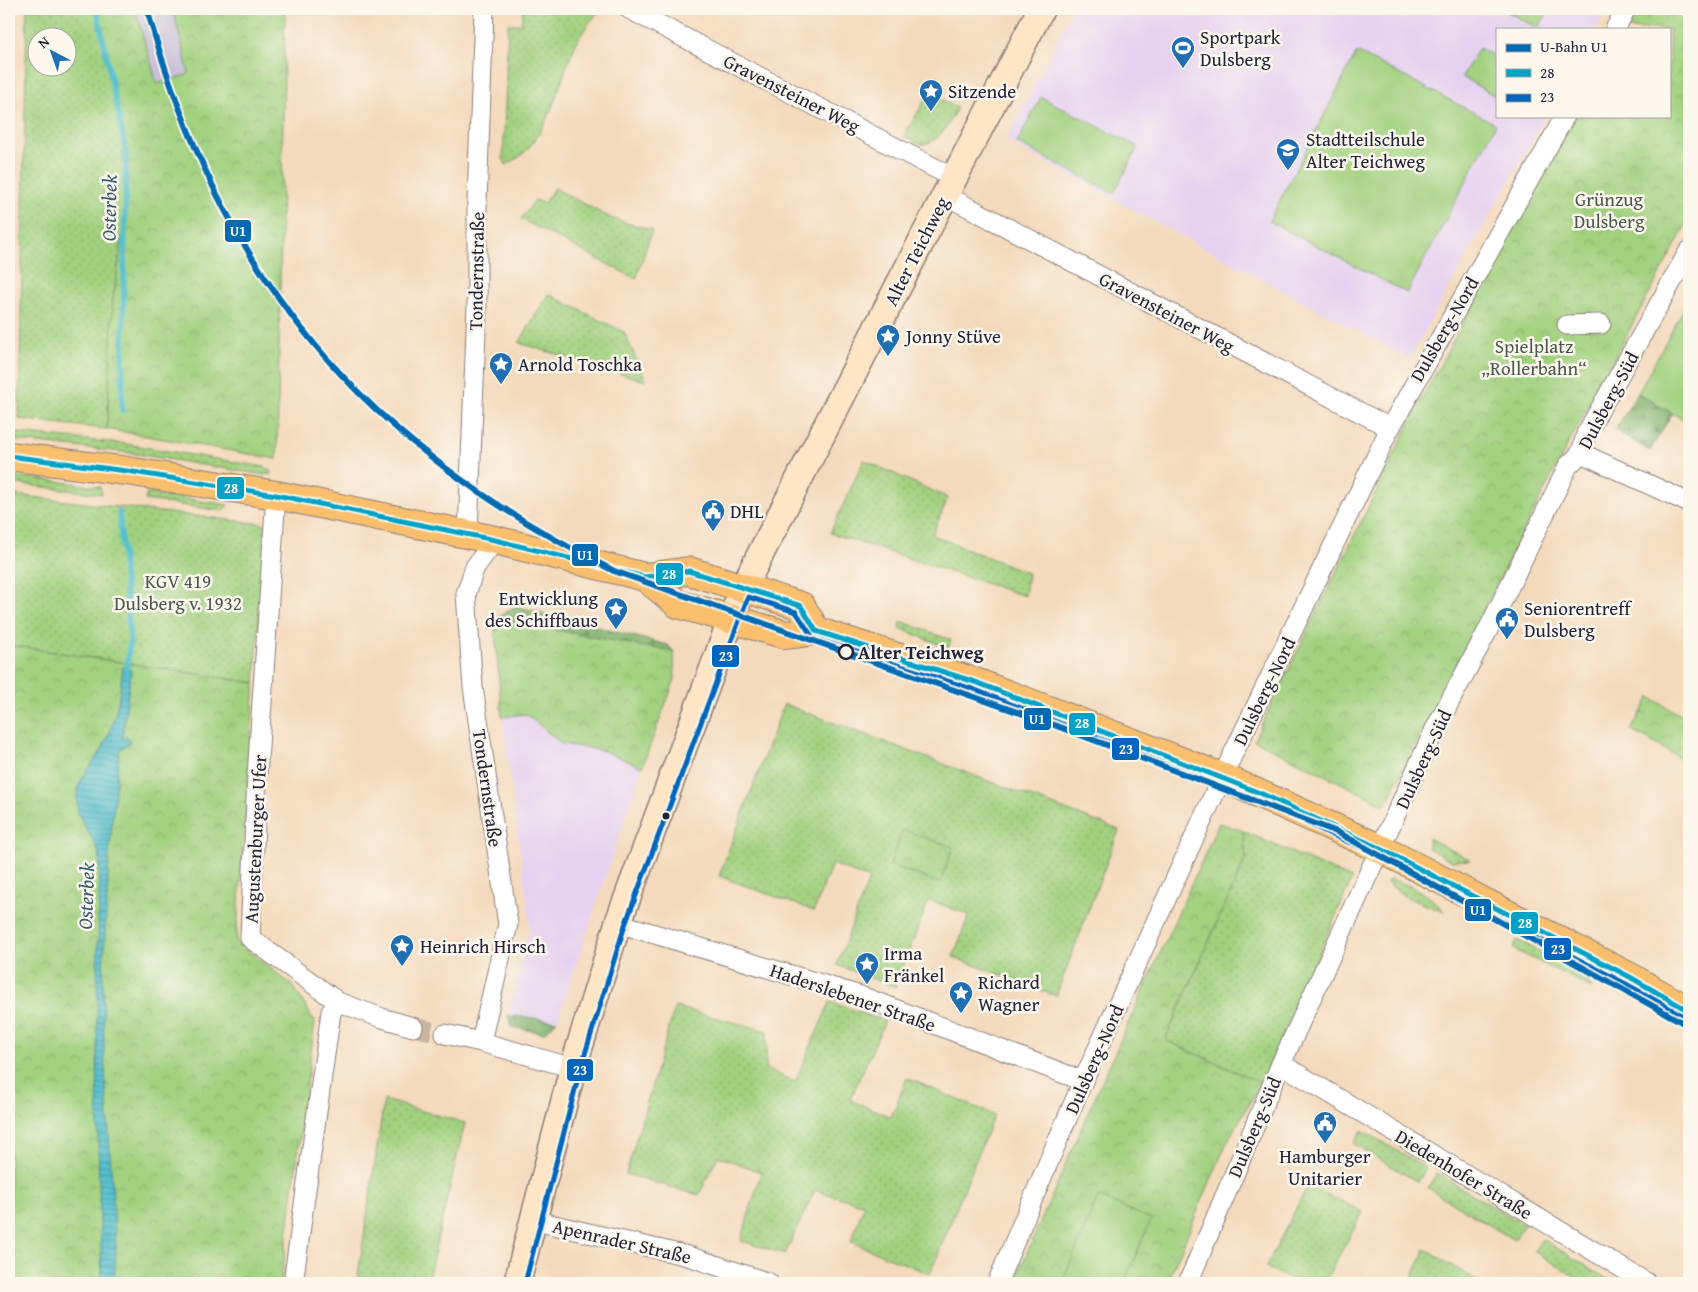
<svg xmlns="http://www.w3.org/2000/svg" width="1698" height="1292" viewBox="0 0 1698 1292" font-family="'Gentium Book Plus',serif">
<style>
.built{fill:#e6d2f0}
.industrial{fill:#c8bfd8}
.grass{fill:url(#grass-dots);stroke:#627a5d;fill-rule:evenodd}
.forest{fill:url(#forest-firs);stroke:#526a54}
.park{fill:url(#park-crowns);stroke:#627a5d}
.pitch{fill:#a2d17f;stroke:#627a5d}
.water{fill:url(#water-rules);stroke:#3a7084}
.lines{fill:none;stroke-linecap:round;stroke-linejoin:round}
.stream{stroke:#53bfcd;stroke-width:5.5}
.street-tunnel{stroke:#cab5a2;stroke-width:19;stroke-dasharray:19 9;stroke-linecap:butt}
.street-casing{stroke:#8b7e7c;stroke-width:21}
.secondary-casing{stroke:#8b7e7c;stroke-width:29}
.primary-casing{stroke:#8b7e7c;stroke-width:30}
.street{stroke:#fff;stroke-width:19}
.secondary{stroke:#fde5c5;stroke-width:26}
.primary{stroke:#f9bf6d;stroke-width:28}
.bus-1-casing{stroke:#fbf7ec;stroke-width:9}
.bus-2-casing{stroke:#fbf7ec;stroke-width:9}
.bus-1{stroke:#02a2c7;stroke-width:5}
.bus-2{stroke:#0065bd;stroke-width:5}
.metro-1-casing{stroke:#fbf7ec;stroke-width:10}
.metro-1{stroke:#006ab3;stroke-width:6}
.stop-dot{fill:#fbf7ec;stroke:#22223b;stroke-width:2.5}
.bus-dot{fill:#22223b;stroke:#fbf7ec;stroke-width:2}
.labels{text-anchor:middle;stroke-width:5;stroke-linejoin:round;paint-order:stroke}
.poi-label{font-size:19px;fill:#22223b;stroke:#fbf7ec;text-anchor:start}
.street-label{font-size:19px;fill:#22223b;stroke:#fbf7ec}
.park-label{font-size:19px;fill:#48574f;stroke:#fbf7ec}
.stop-label{font-size:19px;font-weight:bold;fill:#22223b;stroke:#fbf7ec;text-anchor:start}
.water-label{font-size:20px;font-style:italic;fill:#33596e;stroke:#fbf7ec}
.line-badge{stroke:#fbf7ec;stroke-width:2}
.badge-label{font-size:14px;text-anchor:middle;font-weight:bold;fill:#fff}
</style>
<defs>
<pattern id="grass-dots" width="8" height="8" patternUnits="userSpaceOnUse" patternTransform="scale(1.25)"><rect width="8" height="8" fill="#a2d17f"/><path d="M2 2h.1M6 6h.1" fill="none" stroke="#8bb36f" stroke-width="1.8" stroke-linecap="round"/></pattern>
<pattern id="forest-firs" width="22" height="20" patternUnits="userSpaceOnUse" patternTransform="scale(1.25)"><rect width="22" height="20" fill="#81b36e"/><path d="M5 1l3.5 6h-7zM16 11l3.5 6h-7z" fill="#69915c"/></pattern>
<pattern id="park-crowns" width="20" height="18" patternUnits="userSpaceOnUse" patternTransform="scale(1.25)"><rect width="20" height="18" fill="#a2d17f"/><path d="M2 6a3 3 0 1 1 6 0M12 15a3 3 0 1 1 6 0" fill="none" stroke="#8bb36f"/></pattern>
<pattern id="water-rules" width="6" height="5" patternUnits="userSpaceOnUse" patternTransform="scale(1.25)"><rect width="6" height="5" fill="#53bfcd"/><path d="M0 2.5h6" fill="none" stroke="#449ba8"/></pattern>
</defs>
<rect width="100%" height="100%" fill="#fbf7ec"/>
<filter id="ink" filterUnits="userSpaceOnUse"><feTurbulence type="fractalNoise" baseFrequency=".02" numOctaves="2"/><feDisplacementMap in="SourceGraphic" scale="10" xChannelSelector="R" yChannelSelector="G"/><feConvolveMatrix kernelMatrix="1 2 1 2 8 2 1 2 1" color-interpolation-filters="sRGB"/></filter>
<filter id="wash" filterUnits="userSpaceOnUse"><feTurbulence type="fractalNoise" baseFrequency=".0096" numOctaves="4" result="noise"/><feDisplacementMap in="SourceGraphic" scale="20" xChannelSelector="R" yChannelSelector="G"/><feGaussianBlur stdDeviation="1.12" result="paint"/><feColorMatrix in="noise" values="0 0 0 0 0 0 0 0 0 0 0 0 0 0 0 0 0 1.4 0 .05"/><feComposite in="paint" operator="in"/></filter>
<g filter="url(#wash)">
<rect width="100%" height="100%" fill="#f4dabc"/>
<path class="built" d="M1073,9H1607L1596,29H1497V116H1546L1409,359L1006,141Z
M526,714L562,744L601,750L642,767L557,1021L508,1015L530,925L502,717Z"/>
<path class="industrial" d="M135,9H173L189,74L157,84Z"/>
<path class="grass" d="M27,9H96L121,125L125,187V219L113,300L107,429L19,419ZM38,38H68V68H38Z
M516,9H594L599,11C592,20 583,30 578,40C558,79 550,145 506,165L503,158L508,24H521L523,10Z
M1509,9H1551L1537,28L1508,12Z
M929,93L957,108C946,127 944,138 922,145L904,136Z
M554,188L613,219L652,230L636,279L521,219L535,200L544,203Z
M548,294L624,332L646,381L519,343Z
M9,432L126,444L264,467L270,470L271,474L264,475L124,452L9,440Z
M864,460L948,498L932,535L1028,573L1025,596L830,533Z
M9,475L100,487L102,494L9,483Z
M147,493L228,505L223,511L145,500Z
M14,495L265,524L255,683L9,645V536Z
M901,621L951,640L948,648L900,628Z
M784,704L1119,830L1056,996L953,957L969,915L929,900L895,987L837,965L869,879L832,864L814,911L719,876Z
M1243,831L1352,879L1261,1083L1165,1040L1246,858Z
M1428,838L1471,860L1452,861L1428,848Z
M1391,879C1411,886 1431,894 1444,912L1406,897L1386,882Z
M1517,940L1580,971L1592,988L1513,949Z
M830,1002L885,1021L850,1100L891,1117L907,1078L994,1115L930,1274L851,1242L864,1205L815,1190L785,1254L741,1241L761,1172L718,1156L699,1195L626,1174L675,1007L767,1031L766,1069L795,1082Z
M384,1100L465,1123L427,1283H357Z
M1362,1130L1426,1168L1418,1182L1354,1144Z
M1437,1173L1524,1225L1514,1240L1428,1188Z
M1308,1185L1363,1212L1324,1283H1297L1266,1267Z
M1542,1239L1614,1283H1585L1534,1251Z
M1425,1249L1480,1283H1410Z"/>
<path class="forest" d="M1638,393L1672,414L1650,451L1615,430Z
M515,606L668,645L674,652L510,622L495,631V619Z
M508,1015L557,1021L544,1033L511,1027Z"/>
<path class="park" d="M96,9H135L157,84L189,74L173,9H285L277,459L107,429L113,300L125,219V187L121,125Z
M1635,9H1689V220L1570,440L1385,805L1254,740L1418,406L1574,116H1669V29H1624Z
M510,622L674,652L675,679L642,767L601,750L562,744L526,714L502,717L495,631Z
M9,645L255,683L236,941L293,986L315,1022L281,1283H10Z
M1650,697L1689,720V763L1631,730Z
M1219,823L1243,831L1246,858L1165,1040L1261,1083L1227,1142L1167,1283H1014L1090,1108Z
M903,830L953,847L940,883L890,865Z"/>
<path class="pitch" d="M1479,48L1497,58V97L1462,77Z
M1357,52L1496,124L1407,293L1269,221Z
M1041,97L1138,147L1114,193L1017,143Z
M1689,299V423L1638,393Z
M1098,1197L1151,1219L1124,1283H1062Z"/>
<path class="water" d="M123,667L131,670L122,739L127,736L131,741L119,751L109,856L103,971L104,1054L116,1248L114,1283H102C97,1143 95,1003 100,863C100,836 68,821 79,786C83,772 97,760 103,747C117,720 119,697 123,667Z"/>
<g class="lines">
<path class="stream" d="M97,9L126,153L122,411
M119,512L130,640L126,674"/>
</g>
</g>
<g filter="url(#ink)">
<g class="lines">
<path class="street-tunnel" d="M413,1027L445,1034"/>
<g class="street-casing">
<path id="street" d="M629,9L954,178
M1615,29L1626,9
M945,195L1390,428
M1567,325L1601,324
M1581,453L1689,503
M276,495L257,776L250,938L338,1002L382,1018L413,1027
M468,534L477,305V201L484,9
M618,923L861,996L1083,1081
M445,1034L481,1042L573,1068
M481,1042L508,924L473,687L466,594L475,567L495,540
M1281,1064L1647,1283
M532,1220L688,1256L769,1283
M293,1283L331,1012L338,1002
M997,1283L1083,1081L1222,777L1390,428L1565,116
M1188,1283L1281,1064L1435,729L1488,630L1568,466L1581,453L1586,434L1689,251"/>
</g>
<g class="secondary-casing">
<path id="secondary" d="M517,1283L573,1068L618,923L743,588L1041,9"/>
</g>
<g class="primary-casing">
<path id="primary" d="M9,456L127,471L276,495L495,540L645,577L689,571L801,606L816,631
M645,577L678,604L787,635L816,631L978,683L1222,777L1381,849L1630,977L1689,1011"/>
</g>
<use href="#street" class="street"/>
<use href="#secondary" class="secondary"/>
<use href="#primary" class="primary"/>
<g class="bus-1-casing">
<path id="bus-1" d="M9,456L127,471L276,495L495,540L645,577L689,571L801,606L816,631L978,683L1260,793L1381,849L1630,977L1689,1011"/>
</g>
<g class="bus-2-casing">
<path id="bus-2" d="M525,1283L580,1070L625,925L748,597L796,612L813,638L975,690L1257,800L1378,856L1626,984L1685,1017"/>
</g>
<use href="#bus-1" class="bus-1"/>
<use href="#bus-2" class="bus-2"/>
<g class="metro-1-casing">
<path id="metro-1" d="M147,9C223,281 362,444 614,571L1046,722L1337,832L1689,1026"/>
</g>
<use href="#metro-1" class="metro-1"/>
</g>
</g>
<defs>
<g id="stadium-pin" transform="scale(1.25)"><path d="M0 17L-7.5 6A9.5 9.5 0 1 1 7.5 6Z" fill="#1f6fb2" stroke="#fbf7ec"/><path d="M0-5a6.5 5 0 1 0 0 10a6.5 5 0 1 0 0-10ZM-3.5-1.8h7v3.6h-7Z" fill="#fff"/></g>
<g id="sight-pin" transform="scale(1.25)"><path d="M0 17L-7.5 6A9.5 9.5 0 1 1 7.5 6Z" fill="#1f6fb2" stroke="#fbf7ec"/><path d="M0-6L1.8-2.2L6-1.7L2.9 1.2L3.7 5.4L0 3.3L-3.7 5.4L-2.9 1.2L-6-1.7L-1.8-2.2Z" fill="#fff"/></g>
<g id="school-pin" transform="scale(1.25)"><path d="M0 17L-7.5 6A9.5 9.5 0 1 1 7.5 6Z" fill="#1f6fb2" stroke="#fbf7ec"/><path d="M0-5L7-2L0 1L-7-2ZM-4 1L0 2.5L4 1V4Q0 6-4 4Z" fill="#fff"/></g>
<g id="civic-pin" transform="scale(1.25)"><path d="M0 17L-7.5 6A9.5 9.5 0 1 1 7.5 6Z" fill="#1f6fb2" stroke="#fbf7ec"/><path d="M-.6-6.5H3V-4.5H.6V-3L4-1V1h2V6H-6V1h2V-1L-.6-3ZM-1.2 2.5V6h2.4V2.5Z" fill="#fff"/></g>
</defs>
<g fill-rule="evenodd">
<use href="#stadium-pin" x="1183" y="48"/>
<use href="#sight-pin" x="931" y="91"/>
<use href="#school-pin" x="1288" y="150"/>
<use href="#sight-pin" x="888" y="336"/>
<use href="#sight-pin" x="501" y="364"/>
<use href="#civic-pin" x="713" y="511"/>
<use href="#sight-pin" x="616" y="609"/>
<use href="#civic-pin" x="1507" y="619"/>
<use href="#sight-pin" x="402" y="946"/>
<use href="#sight-pin" x="867" y="964"/>
<use href="#sight-pin" x="961" y="993"/>
<use href="#civic-pin" x="1325" y="1123"/>
</g>
<circle class="stop-dot" cx="846" cy="652" r="7"/>
<circle class="bus-dot" cx="666" cy="816" r="4.5"/>
<g class="labels">
<g class="poi-label">
<text x="1200" y="44">Sportpark<tspan x="1200" dy="22">Dulsberg</tspan></text>
<text x="948" y="98">Sitzende</text>
<text x="1306" y="146">Stadtteilschule<tspan x="1306" dy="22">Alter Teichweg</tspan></text>
<text x="906" y="343">Jonny Stüve</text>
<text x="518" y="371">Arnold Toschka</text>
<text x="730" y="518">DHL</text>
<text x="598" y="605" text-anchor="end">Entwicklung<tspan x="598" dy="22">des Schiffbaus</tspan></text>
<text x="1524" y="615">Seniorentreff<tspan x="1524" dy="22">Dulsberg</tspan></text>
<text x="420" y="953">Heinrich Hirsch</text>
<text x="884" y="960">Irma<tspan x="884" dy="22">Fränkel</tspan></text>
<text x="978" y="989">Richard<tspan x="978" dy="22">Wagner</tspan></text>
<text x="1325" y="1163" text-anchor="middle">Hamburger<tspan x="1325" dy="22">Unitarier</tspan></text>
</g>
<g class="street-label">
<text transform="translate(792 93) rotate(27)" y="7">Gravensteiner Weg</text>
<text transform="translate(916 251) rotate(-63)" y="7">Alter Teichweg</text>
<text transform="translate(476 271) rotate(-89)" y="7">Tondernstraße</text>
<text transform="translate(1167 312) rotate(28)" y="7">Gravensteiner Weg</text>
<text transform="translate(1444 329) rotate(-60)" y="7">Dulsberg-Nord</text>
<text transform="translate(1608 400) rotate(-62)" y="7">Dulsberg-Süd</text>
<text transform="translate(1264 691) rotate(-64)" y="7">Dulsberg-Nord</text>
<text transform="translate(1423 759) rotate(-65)" y="7">Dulsberg-Süd</text>
<text transform="translate(488 788) rotate(82)" y="7">Tondernstraße</text>
<text transform="translate(255 839) rotate(-87)" y="7">Augustenburger Ufer</text>
<text transform="translate(853 997) rotate(19)" y="7">Haderslebener Straße</text>
<text transform="translate(1094 1059) rotate(-66)" y="7">Dulsberg-Nord</text>
<text transform="translate(1254 1127) rotate(-67)" y="7">Dulsberg-Süd</text>
<text transform="translate(1464 1174) rotate(31)" y="7">Diedenhofer Straße</text>
<text transform="translate(622 1241) rotate(13)" y="7">Apenrader Straße</text>
</g>
<g class="park-label">
<text x="1609" y="206">Grünzug<tspan x="1609" dy="22">Dulsberg</tspan></text>
<text x="1534" y="353">Spielplatz<tspan x="1534" dy="22">„Rollerbahn“</tspan></text>
<text x="178" y="588">KGV 419<tspan x="178" dy="22">Dulsberg v. 1932</tspan></text>
</g>
<g class="stop-label">
<text x="858" y="659">Alter Teichweg</text>
</g>
<g class="water-label">
<text transform="translate(109 208) rotate(-89)" y="7">Osterbek</text>
<text transform="translate(86 896) rotate(-88)" y="7">Osterbek</text>
</g>
</g>
<g class="line-badge">
<rect x="224" y="219" width="28" height="24" rx="5" fill="#006ab3"/>
<rect x="216" y="476" width="29" height="24" rx="5" fill="#02a2c7"/>
<rect x="571" y="543" width="28" height="24" rx="5" fill="#006ab3"/>
<rect x="655" y="562" width="29" height="24" rx="5" fill="#02a2c7"/>
<rect x="711" y="644" width="29" height="24" rx="5" fill="#0065bd"/>
<rect x="1023" y="707" width="29" height="24" rx="5" fill="#006ab3"/>
<rect x="1068" y="712" width="28" height="24" rx="5" fill="#02a2c7"/>
<rect x="1111" y="737" width="29" height="24" rx="5" fill="#0065bd"/>
<rect x="1464" y="898" width="28" height="24" rx="5" fill="#006ab3"/>
<rect x="1510" y="911" width="29" height="24" rx="5" fill="#02a2c7"/>
<rect x="1543" y="937" width="29" height="24" rx="5" fill="#0065bd"/>
<rect x="566" y="1058" width="28" height="24" rx="5" fill="#0065bd"/>
</g>
<g class="badge-label">
<text x="238" y="236">U1</text>
<text x="231" y="493">28</text>
<text x="585" y="560">U1</text>
<text x="669" y="579">28</text>
<text x="726" y="661">23</text>
<text x="1037" y="724">U1</text>
<text x="1082" y="728">28</text>
<text x="1126" y="754">23</text>
<text x="1478" y="915">U1</text>
<text x="1525" y="928">28</text>
<text x="1558" y="954">23</text>
<text x="580" y="1075">23</text>
</g>
<rect width="1698" height="1292" fill="none" stroke="#fbf7ec" stroke-width="30"/>
<rect x="1496" y="28" width="175" height="90" fill="#fbf7ec" stroke="#a4a2a5"/>
<rect x="1506" y="44" width="25" height="8" fill="#006ab3" stroke="#a4a2a5"/>
<text x="1540" y="52" font-size="15" fill="#22223b">U-Bahn U1</text>
<rect x="1506" y="69" width="25" height="8" fill="#02a2c7" stroke="#a4a2a5"/>
<text x="1540" y="78" font-size="15" fill="#22223b">28</text>
<rect x="1506" y="94" width="25" height="8" fill="#0065bd" stroke="#a4a2a5"/>
<text x="1540" y="102" font-size="15" fill="#22223b">23</text>
<g transform="translate(52 52) rotate(319)"><circle r="24" fill="#fbf7ec" stroke="#a4a2a5"/>
<path d="M0-4L9 19L0 12L-9 19Z" fill="#1f6fb2"/>
<text y="-8" font-size="14" font-weight="bold" text-anchor="middle" fill="#22223b">N</text>
</g>
</svg>
